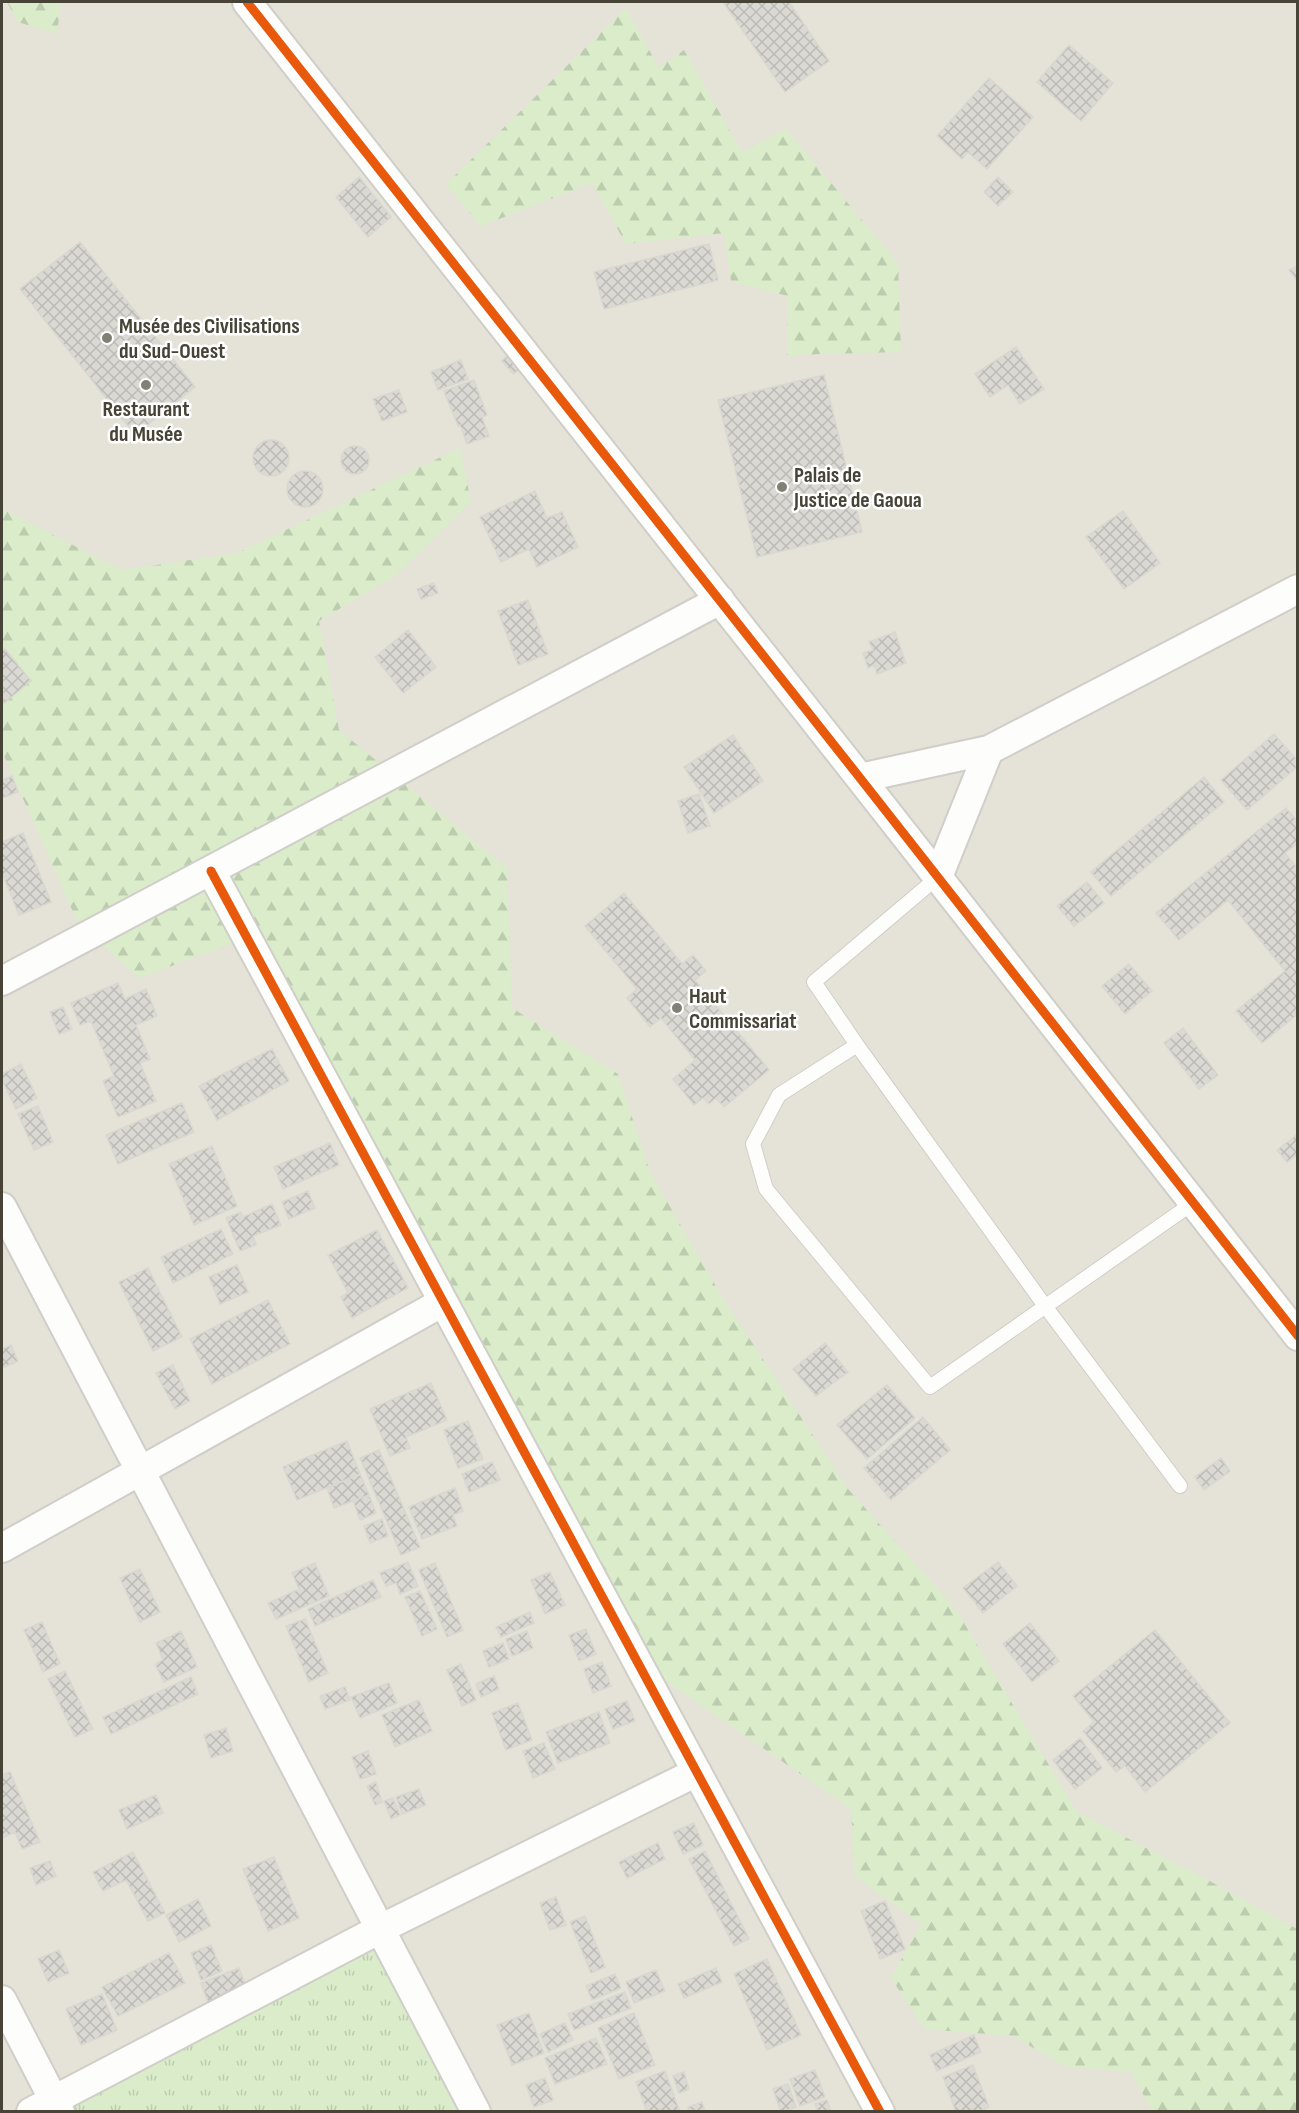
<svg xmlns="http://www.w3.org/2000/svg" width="1299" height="2113" viewBox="0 0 1299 2113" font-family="'Sofia Sans Condensed',sans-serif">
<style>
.residential{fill:#e5e2d8}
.forest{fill:url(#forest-firs)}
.park{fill:url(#park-tufts)}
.building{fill:url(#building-cross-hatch);stroke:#d9d7d0;stroke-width:1.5}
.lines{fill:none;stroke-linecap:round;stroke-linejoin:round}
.service-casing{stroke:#cfcec8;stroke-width:16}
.minor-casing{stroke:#cfcec8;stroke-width:32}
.service{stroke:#fdfdfc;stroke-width:14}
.minor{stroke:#fdfdfc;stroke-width:28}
.cycleway-casing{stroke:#fff;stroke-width:13}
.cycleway{stroke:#e8590c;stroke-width:9}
.poi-dot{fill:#828075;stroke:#fff;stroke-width:2}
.labels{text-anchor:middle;stroke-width:5;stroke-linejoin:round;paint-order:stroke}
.poi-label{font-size:22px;font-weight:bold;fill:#474336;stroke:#fff;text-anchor:start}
</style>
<defs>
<pattern id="forest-firs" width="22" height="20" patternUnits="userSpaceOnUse" patternTransform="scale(1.5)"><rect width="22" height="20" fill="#daecca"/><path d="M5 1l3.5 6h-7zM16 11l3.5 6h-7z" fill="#bcccae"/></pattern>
<pattern id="park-tufts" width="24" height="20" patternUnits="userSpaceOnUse" patternTransform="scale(1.5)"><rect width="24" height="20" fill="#daecca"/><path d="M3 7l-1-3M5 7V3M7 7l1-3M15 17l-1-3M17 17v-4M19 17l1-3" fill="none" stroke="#bcccae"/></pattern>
<pattern id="building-cross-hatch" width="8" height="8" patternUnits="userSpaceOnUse" patternTransform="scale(1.5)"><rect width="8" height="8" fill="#dad9d3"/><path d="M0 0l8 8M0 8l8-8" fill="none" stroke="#bcbbb6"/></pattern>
</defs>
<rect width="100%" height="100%" fill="#f1f0ea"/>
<path class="residential" d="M2,2H1297V2111H2Z"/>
<path class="forest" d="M7,2H61L57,34L18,22Z
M626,8L659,68L684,50L742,152L786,129L898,263L901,352L787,355L788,296L731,281L724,233L626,244L592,183L481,226L446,184Z
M460,448L471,502L395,576L319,621L339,730L507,868L512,1008L618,1074L650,1172L721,1295L848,1489L955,1608L1077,1812L1204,1878L1297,1929V2111H1152L1131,2072L1066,2067L1013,2036L925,2029L891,1978L921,1924L855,1876L851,1809L637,1661L247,938L139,978L78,923L2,751V509L122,570L237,553Z"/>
<path class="park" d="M380,1929L476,2111L60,2112Z"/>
<path class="building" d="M723,2H789L829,61L785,92Z
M1069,45L1113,83L1081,121L1037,82Z
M989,78L1033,117L987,169L968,152L962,159L937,136Z
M359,177L391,217L368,237L336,197Z
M998,177L1013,192L998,206L984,192Z
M80,242L195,387L135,435L20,289Z
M709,244L718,280L604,309L594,272Z
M1298,266V282L1289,270Z
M1016,347L1044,389L1020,404L1008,385L990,397L975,374Z
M508,355L519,370L513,374L502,361Z
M461,360L468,379L438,390L431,372Z
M824,375L862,532L757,557L718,400Z
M474,380L487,415L482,417L489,436L467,444L460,425L458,426L444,391Z
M399,390L407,412L382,421L373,399Z
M253 458a18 18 0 1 1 36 0a18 18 0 1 1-36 0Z
M341 460a14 14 0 1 1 28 0a14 14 0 1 1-28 0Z
M287 489a18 18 0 1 1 36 0a18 18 0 1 1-36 0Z
M535,491L547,518L562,512L578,547L537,567L529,549L501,562L480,517Z
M1123,511L1160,563L1124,589L1086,537Z
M434,583L438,593L421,599L417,589Z
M528,600L548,654L518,665L498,611Z
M408,630L436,667L403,693L375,657Z
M895,632L906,663L877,674L874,665L868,668L863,653L873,650L869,642Z
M5,649L31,681L3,704L2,651Z
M1274,734L1298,761V766L1247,810L1221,780Z
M733,735L763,781L714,813L684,767Z
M12,776L18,792L2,798V780Z
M1204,777L1224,802L1111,896L1091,872Z
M699,794L710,826L688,833L678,801Z
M1286,808L1298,822V843L1285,853L1298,869V1014L1262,1043L1236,1011L1285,971L1228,900L1179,940L1156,913Z
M23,833L51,902L19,915L2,873V842Z
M1087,882L1104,903L1074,926L1057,906Z
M624,893L682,964L693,955L706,971L695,980L769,1070L724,1107L716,1098L709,1104L703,1098L694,1105L673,1079L695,1060L661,1018L650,1027L627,998L637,989L585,926Z
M1129,964L1152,991L1125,1014L1102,986Z
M118,983L125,999L146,989L157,1016L136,1025L150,1059L140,1063L156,1101L118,1117L103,1081L114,1076L91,1021L80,1025L71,1003Z
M63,1007L72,1029L59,1034L50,1012Z
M1183,1028L1218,1075L1199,1089L1164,1043Z
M272,1049L289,1081L217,1120L199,1086Z
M21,1064L37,1098L16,1109L2,1080V1074Z
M182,1103L194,1132L118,1164L106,1135Z
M38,1106L53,1142L34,1150L18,1114Z
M1298,1134V1154L1287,1162L1277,1150Z
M330,1143L339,1165L283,1189L274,1167Z
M212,1146L237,1206L194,1225L169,1164Z
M308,1191L315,1208L289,1219L282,1202Z
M272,1204L281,1225L253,1236L256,1245L240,1251L226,1218L241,1212L243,1217Z
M221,1229L233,1254L173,1283L161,1257Z
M377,1230L408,1288L352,1318L341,1297L348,1293L328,1255Z
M237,1265L248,1292L220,1304L209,1277Z
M148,1268L182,1337L153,1351L119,1282Z
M268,1300L290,1344L212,1384L190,1339Z
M825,1343L848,1372L816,1396L793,1369Z
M11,1345L18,1361L2,1368V1349Z
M173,1365L190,1401L175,1409L156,1373Z
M431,1383L447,1420L406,1437L410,1448L390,1456L370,1409Z
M887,1385L915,1418L867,1459L837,1425Z
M923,1417L950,1450L891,1500L864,1468Z
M468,1421L483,1459L458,1468L444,1430Z
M347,1441L360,1474L297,1500L283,1467Z
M379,1450L420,1547L401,1555L360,1458Z
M1221,1458L1230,1471L1204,1490L1195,1477Z
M492,1462L500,1480L469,1492L462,1474Z
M360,1474L369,1495L334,1508L327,1488Z
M455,1488L463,1511L453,1515L457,1526L422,1539L409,1507Z
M369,1495L376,1513L360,1520L353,1501Z
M382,1519L388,1536L370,1543L364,1526Z
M408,1562L418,1586L400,1594L396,1583L386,1586L380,1573Z
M998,1562L1017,1586L983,1613L963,1588Z
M315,1563L329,1596L276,1619L268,1603L299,1589L292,1573Z
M435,1563L463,1630L447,1637L419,1570Z
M140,1569L160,1612L140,1622L120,1578Z
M550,1572L565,1605L545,1614L531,1580Z
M373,1580L381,1597L315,1626L308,1609Z
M420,1591L437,1629L422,1636L405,1597Z
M530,1612L534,1623L501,1637L496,1627Z
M305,1619L328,1673L309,1682L286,1626Z
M42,1622L60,1664L43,1672L24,1630Z
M1030,1623L1059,1661L1032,1682L1003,1644Z
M586,1629L596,1654L579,1661L569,1635Z
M1155,1630L1230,1723L1145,1792L1125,1766L1116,1772L1083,1731L1094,1722L1073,1696Z
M181,1631L197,1667L164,1682L155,1664L163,1660L156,1643Z
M527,1631L533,1648L512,1656L506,1639Z
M503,1643L509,1659L489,1667L483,1651Z
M602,1662L611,1686L593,1693L584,1669Z
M461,1664L476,1700L462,1706L447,1670Z
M65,1671L93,1729L75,1737L48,1679Z
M494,1676L499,1689L481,1697L476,1684Z
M191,1677L198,1694L111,1734L103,1717Z
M389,1683L397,1703L360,1718L351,1697Z
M345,1687L350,1700L325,1709L320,1696Z
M419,1700L432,1731L395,1747L382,1715Z
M627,1701L635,1721L613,1729L605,1709Z
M518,1703L532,1740L506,1750L492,1713Z
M599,1712L610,1743L558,1763L546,1732Z
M226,1728L233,1751L211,1758L204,1735Z
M1080,1738L1102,1768L1075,1789L1053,1760Z
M544,1743L555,1769L533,1778L523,1751Z
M368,1751L376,1774L360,1779L352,1757Z
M10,1772L40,1842L22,1849L15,1832L2,1838V1775Z
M376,1782L382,1802L375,1805L367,1786Z
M419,1789L426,1805L402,1814L396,1797Z
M156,1795L163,1813L127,1829L119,1810Z
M393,1798L400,1815L391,1819L384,1801Z
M694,1823L703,1845L683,1854L673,1832Z
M658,1843L665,1859L627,1878L619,1862Z
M705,1851L749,1939L734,1946L689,1859Z
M133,1852L165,1913L148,1921L126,1880L103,1891L93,1872Z
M274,1857L299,1918L268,1931L243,1869Z
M50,1861L56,1876L36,1885L30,1868Z
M556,1897L566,1925L550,1930L540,1903Z
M198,1899L211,1926L179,1942L166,1915Z
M885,1901L905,1949L880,1959L861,1911Z
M585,1916L605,1967L591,1973L570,1922Z
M211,1945L222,1971L201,1980L191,1953Z
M59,1950L69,1973L48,1982L38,1959Z
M169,1953L185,1983L118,2016L102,1987Z
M767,1959L801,2035L767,2050L734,1974Z
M239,1968L249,1993L210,2008L201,1983Z
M716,1968L722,1982L684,1998L678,1984Z
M656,1970L665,1991L634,2003L626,1982Z
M615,1974L621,1988L592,2000L586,1986Z
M625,1992L631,2008L574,2030L568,2014Z
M102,1994L117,2030L81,2045L66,2009Z
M529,2013L544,2053L512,2065L497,2025Z
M634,2013L655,2065L619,2079L598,2028Z
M565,2023L573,2040L548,2052L540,2034Z
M974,2035L981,2052L937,2071L930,2055Z
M596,2038L607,2064L555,2084L545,2058Z
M973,2065L989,2107L978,2112H956L943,2077Z
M815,2070L825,2097L800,2106L790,2079Z
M665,2071L680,2112H647L636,2082Z
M684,2072L689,2089L679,2093L673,2076Z
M545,2078L553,2100L534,2107L526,2085Z
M788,2084L796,2107L781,2112L773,2089Z
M827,2100L831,2112H818L815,2104Z
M702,2102L705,2112H690L688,2107Z"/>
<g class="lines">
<g class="service-casing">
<path id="service" d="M938,877L814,982L857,1045L1045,1306L1180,1486
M857,1045L779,1095L753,1144L766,1189L930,1387L1193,1203"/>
</g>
<g class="minor-casing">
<path id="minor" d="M247,2L860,778L1298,1336
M860,778L989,750L1298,589
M211,871L880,2112
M938,877L989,750
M2,981L720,600
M2,1207L476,2112
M2,1548L443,1302
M2,2000L60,2112
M31,2112L380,1929L697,1772"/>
</g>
<use href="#service" class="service"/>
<use href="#minor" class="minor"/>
<g class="cycleway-casing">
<path id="cycleway" d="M247,2L860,778L1298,1336
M211,871L880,2112"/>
</g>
<use href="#cycleway" class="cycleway"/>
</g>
<g class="poi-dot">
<circle cx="107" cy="338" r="6"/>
<circle cx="146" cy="385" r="6"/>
<circle cx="782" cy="487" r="6"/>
<circle cx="677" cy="1008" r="6"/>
</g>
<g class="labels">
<g class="poi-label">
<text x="119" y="333">Musée des Civilisations<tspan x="119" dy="25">du Sud-Ouest</tspan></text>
<text x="146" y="416" text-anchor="middle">Restaurant<tspan x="146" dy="25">du Musée</tspan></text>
<text x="794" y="482">Palais de<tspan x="794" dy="25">Justice de Gaoua</tspan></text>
<text x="689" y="1003">Haut<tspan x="689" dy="25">Commissariat</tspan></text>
</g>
</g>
<rect width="1299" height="2113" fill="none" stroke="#474336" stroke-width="6"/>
</svg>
